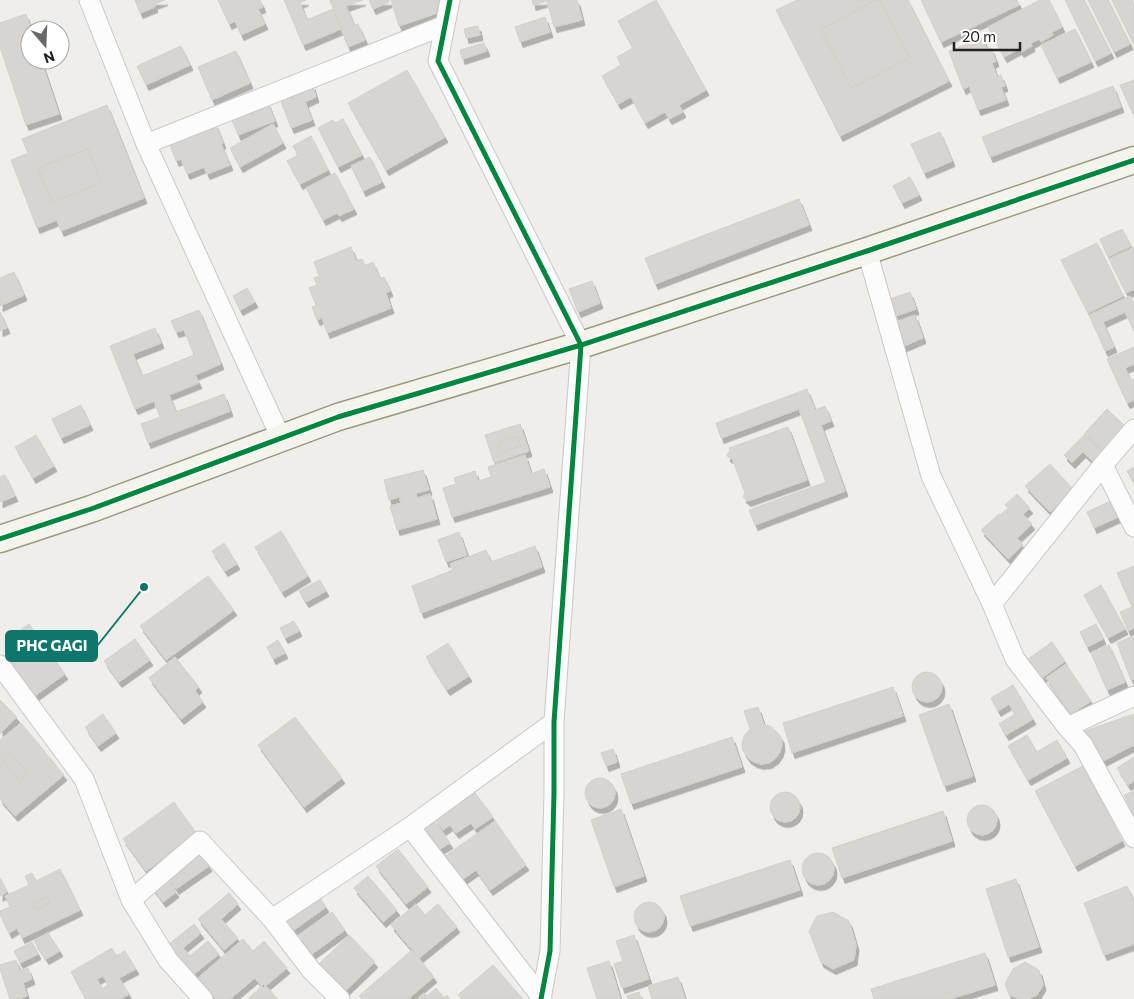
<svg xmlns="http://www.w3.org/2000/svg" width="1134" height="999" viewBox="0 0 1134 999" font-family="Commissioner,sans-serif">
<style>
.building{fill:#d7d4d2;stroke:#d3d0cc;fill-rule:evenodd;filter:url(#shadow)}
.lines{fill:none;stroke-linecap:round;stroke-linejoin:round}
.street-casing{stroke:#c9c8c7;stroke-width:21}
.secondary-casing{stroke:#999a82;stroke-width:29}
.street{stroke:#fdfcfc;stroke-width:19}
.secondary{stroke:#f4f4ed;stroke-width:26}
.cycleway-casing{stroke:#fff;stroke-width:8}
.cycleway{stroke:#00873e;stroke-width:5}
.leader{fill:none;stroke:#0f766e;stroke-width:2}
.callout-dot{fill:#0f766e;stroke:#fff;stroke-width:2}
.callout{fill:#0f766e;stroke:#0f766e;stroke-width:2}
.callout-label{font-size:15px;text-anchor:middle;font-weight:bold;fill:#fff}
</style>
<defs>
<filter id="shadow"><feDropShadow dx="3" dy="5.5" stdDeviation="0" flood-color="#0004"/></filter>
</defs>
<rect width="100%" height="100%" fill="#f0eeeb"/>
<path class="building" d="M135,0H165L154,4L155,7L140,13Z
M218,0H260L263,7L258,9L265,24L241,35L235,21L229,24Z
M284,0H306L300,3L307,20L333,9L341,29L303,45Z
M330,0H363L346,6L354,25L358,24L365,40L348,47Z
M369,0H389V2L373,9Z
M391,0H443L446,10L399,26Z
M532,0H577L582,20L554,27L547,1L533,5Z
M656,0L706,90L679,105L683,112L669,119L665,112L645,123L631,97L618,104L602,76L621,65L617,57L633,48L618,21Z
M797,0H877L821,29L851,88L910,58L880,0H908L949,81L840,136L776,10Z
M877,0H880L910,58L851,88L821,29Z
M921,0H1017L1019,5L941,42Z
M1040,0H1049L1062,27L1052,32L1053,35L1041,42L1039,39L1031,43L1032,46L1021,52L1019,49L1004,57L988,27Z
M1065,0H1084L1111,53L1095,61Z
M1088,0H1108L1130,44L1114,52Z
M1112,0H1132L1134,5V45Z
M26,14L31,30H30V60H41L59,114L26,125L0,47V23Z
M545,17L550,32L520,42L515,27Z
M478,26L480,35L466,38L464,29Z
M1075,29L1091,62L1057,78L1041,45Z
M983,38L987,50L991,48L996,61L992,63L997,77L1001,75L1005,86L1001,87L1006,100L978,110L969,86L963,89L949,51Z
M484,43L487,51L462,59L460,50Z
M181,46L190,65L146,85L137,66Z
M236,51L250,83L212,100L198,67Z
M407,70L445,137L386,170L348,103Z
M1134,80V114H1133L1120,85Z
M312,84L316,97L305,102L312,120L291,128L279,96Z
M1113,86L1121,107L990,157L982,137Z
M267,101L275,121L238,135L230,115Z
M107,105L144,198L61,231L57,220L37,228L11,160L28,153L22,139ZM88,149L101,183L52,202L38,168Z
M343,119L362,155L338,167L318,128L333,120L335,123Z
M215,123L223,143L221,144L230,165L207,174L204,167L187,174L181,159L176,161L169,143Z
M273,124L283,143L240,167L230,148Z
M940,132L952,161L924,173L911,144Z
M311,136L328,170L300,184L287,161L298,155L293,146Z
M88,149L101,183L52,202L38,168Z
M370,157L382,182L363,191L351,166Z
M335,173L354,209L339,216L337,213L323,220L306,188Z
M910,177L919,195L902,203L893,186Z
M799,199L809,225L655,284L645,258Z
M1122,229L1131,246L1108,257L1100,239Z
M1097,243L1123,296L1088,313L1061,260Z
M351,247L356,261L362,259L365,266L373,262L380,279L384,277L390,291L386,293L391,308L327,333L322,318L317,320L312,307L316,305L309,288L317,285L314,278L319,276L314,262Z
M1134,247V289L1126,293L1109,259Z
M14,272L24,295L0,306V278Z
M592,281L600,303L578,312L569,289Z
M247,288L255,302L240,310L233,296Z
M910,292L916,309L896,316L890,299Z
M1130,296L1134,304V331L1125,312L1103,322L1114,347L1105,351L1089,315Z
M199,310L221,364L195,375L199,383L169,395L176,412L224,394L230,411L148,443L141,424L160,417L154,401L135,409L110,346L155,328L161,343L133,354L142,376L194,355L184,330L176,332L171,321Z
M0,312L7,328L0,331Z
M915,315L923,338L902,347L893,323Z
M1134,347V364L1125,368L1131,381L1134,379V400L1127,403L1107,359Z
M807,389L815,410L825,406L831,421L821,425L845,491L755,525L749,510L826,482L799,409L721,438L716,423Z
M81,405L90,425L61,438L52,419Z
M1107,409L1127,428L1105,453L1084,434Z
M520,424L529,451L494,463L485,435ZM518,436L521,446L501,452L498,443Z
M788,427L807,480L748,501L743,497L745,493L732,458L728,457L727,455L730,451L729,448Z
M36,435L54,466L33,478L15,447Z
M1084,435L1105,455L1096,465L1083,452L1072,463L1064,455Z
M518,436L521,446L501,452L498,443Z
M525,455L531,474L544,469L550,487L452,517L443,488L456,484L454,478L475,471L478,481L491,477L488,467Z
M1050,464L1074,490L1050,512L1025,486Z
M1134,467V483L1127,471Z
M423,470L429,490L416,493L417,498L430,494L437,519L397,530L390,506L401,503L399,497L389,500L384,480Z
M5,475L15,496L0,502V477Z
M1017,494L1030,508L1023,514L1032,524L1017,538L1023,545L1008,559L981,530L999,514L1000,515L1008,508L1005,505Z
M1111,501L1118,517L1094,528L1087,512Z
M281,531L308,576L282,592L255,547Z
M459,532L467,555L446,562L438,540Z
M224,543L237,564L225,571L212,551Z
M535,546L542,567L421,613L412,586L453,570L450,564L486,550L491,562Z
M1134,566V628L1128,631L1120,612L1132,607L1117,573Z
M208,576L234,610L166,660L140,626Z
M320,580L326,591L306,602L299,591Z
M1101,585L1125,629L1108,638L1084,595Z
M294,621L299,631L285,638L280,628Z
M29,624L65,674L29,700L0,660L12,652L5,641Z
M1096,624L1103,639L1087,647L1080,632Z
M1133,636L1134,640V679L1131,680L1117,643Z
M135,639L150,660L119,682L104,661Z
M278,640L285,653L273,659L267,647Z
M1052,642L1065,661L1042,678L1028,659Z
M448,643L469,676L447,690L426,657Z
M1109,645L1125,682L1107,690L1091,653Z
M175,657L199,687L195,691L203,702L181,719L149,678Z
M1066,664L1091,701L1071,714L1046,678Z
M912 687a15 15 0 1 1 30 0a15 15 0 1 1-30 0Z
M1013,685L1033,719L1006,735L999,724L1015,714L1009,704L998,711L991,698Z
M893,687L903,716L792,753L783,723Z
M0,700L17,717L0,734Z
M949,704L973,776L944,786L919,715Z
M758,707L764,725L770,726L776,731L781,737L782,745L780,752L776,758L769,763L761,764L754,762L748,758L743,751L742,744L744,736L750,729L744,711Z
M103,714L116,733L98,746L85,727Z
M1134,714V745L1101,762L1085,731Z
M295,717L342,778L304,807L258,745Z
M21,723L64,775L15,816L0,799V740ZM10,752L28,774L20,781L2,759Z
M1027,735L1037,752L1057,740L1067,758L1028,780L1008,746Z
M732,737L742,767L631,804L621,774Z
M613,749L617,762L606,766L601,753Z
M10,752L28,774L20,781L2,759Z
M1134,757V781L1128,785L1117,768Z
M1083,766L1122,841L1075,866L1035,791Z
M585 793a15 15 0 1 1 30 0a15 15 0 1 1-30 0Z
M473,790L493,817L475,829L471,823L456,833L450,825L443,830L434,818Z
M1134,791V814H1133L1124,795Z
M770 807a15 15 0 1 1 30 0a15 15 0 1 1-30 0Z
M174,802L197,834L146,871L123,839Z
M967 820a15 15 0 1 1 30 0a15 15 0 1 1-30 0Z
M621,809L644,876L614,887L591,820Z
M943,811L952,841L842,878L832,848Z
M434,821L450,843L440,849L425,828Z
M495,821L526,865L490,890L476,870L462,880L445,856Z
M398,849L428,887L406,904L376,866Z
M200,853L209,866L176,889L167,876Z
M802 869a16 16 0 1 1 32 0a16 16 0 1 1-32 0Z
M790,860L800,890L690,926L680,896Z
M60,869L80,910L22,938L17,928L9,933L0,915V911L10,907L5,896L29,885L25,876L32,873L36,881ZM47,897L50,903L36,910L33,904Z
M368,876L397,910L383,922L354,888Z
M165,877L176,892L163,902L152,887Z
M0,878L7,892L0,896Z
M1016,879L1039,947L1008,957L986,889Z
M1127,886L1134,903V944L1104,955L1084,903Z
M229,893L238,904L221,919L238,938L224,950L198,919Z
M318,895L326,907L294,930L286,918Z
M47,897L50,903L36,910L33,904Z
M634 917a15 15 0 1 1 30 0a15 15 0 1 1-30 0Z
M416,904L425,915L438,904L457,927L419,958L391,925Z
M332,912L345,930L312,954L299,935Z
M833,912L849,921L856,945L854,960L833,969L821,962L809,931L817,916Z
M194,924L201,933L183,948L190,956L208,941L219,954L193,975L168,945Z
M48,933L60,951L46,959L34,941Z
M349,935L375,962L345,991L319,964Z
M634,935L649,979L622,988L614,964L623,961L616,941Z
M243,939L253,951L264,941L287,968L263,988L255,978L230,999H216L198,978Z
M32,942L38,954L20,963L14,951Z
M112,948L116,956L125,951L136,969L119,978L129,994L120,999H86L71,972ZM103,976L108,985L102,989L97,979Z
M412,950L434,977L408,999H362L359,996Z
M985,953L995,985L950,999H874L871,989Z
M16,960L20,971L28,968L32,979L23,983L27,996L17,999H10L0,969V965Z
M609,961L620,998L616,999H597L587,968Z
M1025,962L1039,970L1043,985L1037,995L1027,999H1020L1009,995L1005,984L1013,969Z
M493,965L523,999H462L458,995Z
M678,977L685,999H652L648,986Z
M264,984L278,999H248Z
M436,988L444,998L447,995L450,999H417L424,993L427,996Z
M639,992L641,999H628L627,996Z"/>
<g class="lines">
<g class="street-casing">
<path id="street" d="M89,0L146,144L281,438
M450,0L438,61L581,345L554,722V793L550,951L541,999
M146,144L445,25
M867,251L931,476L992,604L1015,659L1067,727L1083,745L1134,838
M1103,465L1134,527
M992,604L1103,465L1134,429
M0,665L84,779L131,900L168,960L203,999
M1067,727L1134,696
M410,827L542,998
M131,900L200,841L272,919L311,970L340,999
M272,919L410,827L554,722"/>
</g>
<g class="secondary-casing">
<path id="secondary" d="M0,539L91,509L338,417L581,345L867,251L1134,160"/>
</g>
<use href="#street" class="street"/>
<use href="#secondary" class="secondary"/>
<g class="cycleway-casing">
<path id="cycleway" d="M450,0L438,61L581,345L554,722V793L550,951L541,999
M0,539L91,509L338,417L581,345L867,251L1134,160"/>
</g>
<use href="#cycleway" class="cycleway"/>
</g>
<path class="leader" d="M144 587L97 646"/>
<circle class="callout-dot" cx="144" cy="587" r="5"/>
<rect class="callout" x="6" y="631" width="91" height="30" rx="5"/>
<g class="callout-label">
<text x="52" y="651">PHC GAGI</text>
</g>
<g transform="translate(45 45) rotate(161)"><circle r="24" fill="#ffffff" stroke="#a7a7a7"/>
<path d="M0-4L9 19L0 12L-9 19Z" fill="#6a6968"/>
<text y="-8" font-size="14" font-weight="bold" text-anchor="middle" fill="#222222">N</text>
</g>
<path d="M954 42v8h66v-8" fill="none" stroke="#222222" stroke-width="2.5"/>
<text x="962" y="42" font-size="15" fill="#222222" stroke="#ffffff" stroke-width="4" paint-order="stroke">20 m</text>
</svg>
